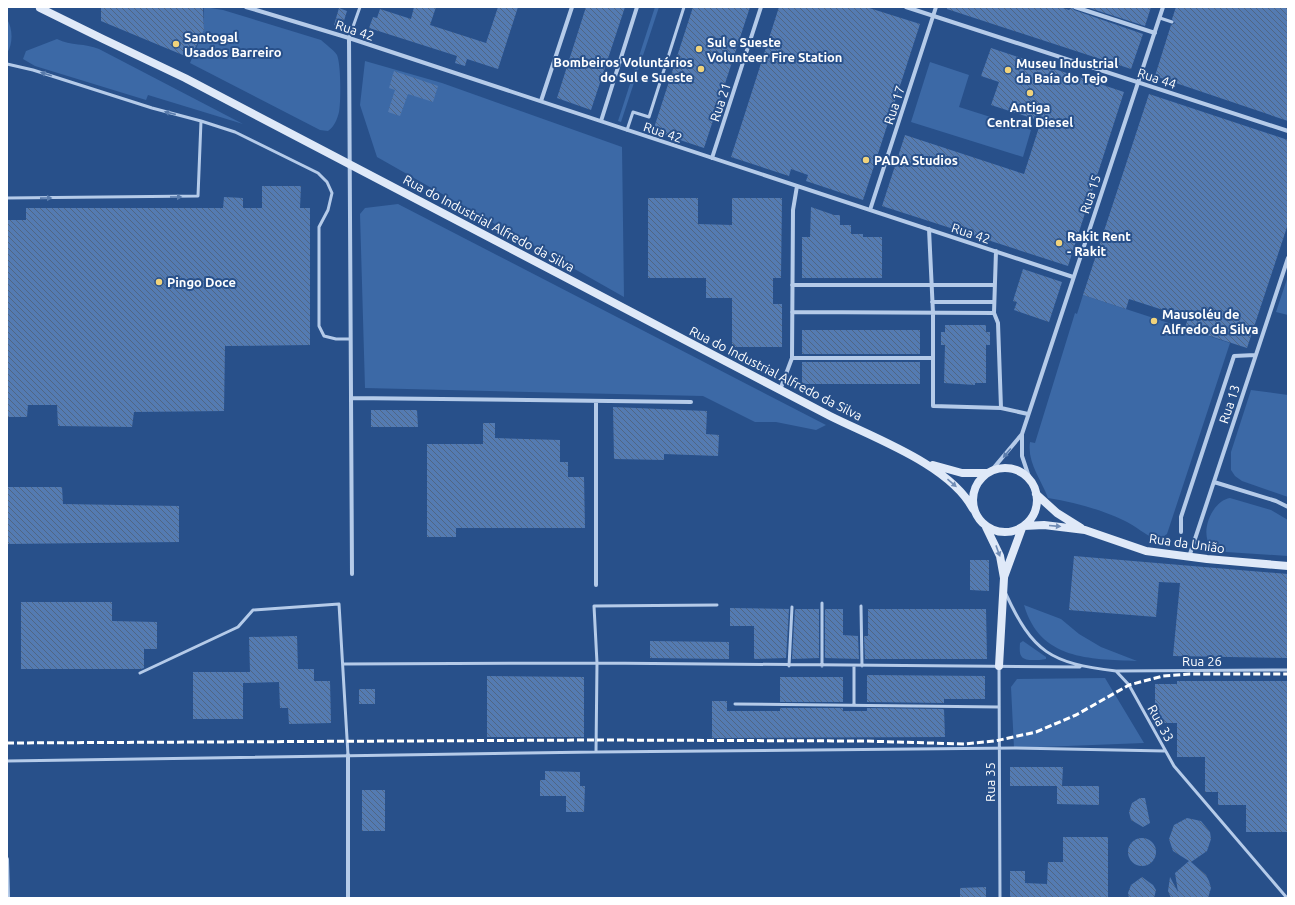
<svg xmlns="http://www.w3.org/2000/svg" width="1295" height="905" viewBox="0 0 1295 905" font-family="Ubuntu,sans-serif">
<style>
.green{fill:#3c69a6}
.building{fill:url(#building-back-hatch)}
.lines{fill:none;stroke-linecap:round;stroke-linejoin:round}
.lane{stroke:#b5cbe9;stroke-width:3}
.street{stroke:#b5cbe9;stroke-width:4}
.secondary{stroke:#dfe9f8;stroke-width:8}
.rail{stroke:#fff;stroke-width:3;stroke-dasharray:7 3;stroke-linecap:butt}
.oneway{fill:#597bab}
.oneway2{fill:#718db6}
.poi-dot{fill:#f1d37b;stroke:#28508a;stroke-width:1.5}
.labels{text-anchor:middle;stroke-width:4;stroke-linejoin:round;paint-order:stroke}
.street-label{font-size:13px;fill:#fff;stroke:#28508a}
.poi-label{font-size:13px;font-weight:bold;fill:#fff;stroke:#28508a;text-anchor:start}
</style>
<defs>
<pattern id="building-back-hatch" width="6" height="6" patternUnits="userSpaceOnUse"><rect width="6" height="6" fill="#547bb2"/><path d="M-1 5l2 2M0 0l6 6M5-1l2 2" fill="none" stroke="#506684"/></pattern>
</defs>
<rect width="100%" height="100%" fill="#28508a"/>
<path class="green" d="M204,7L223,10L321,40C326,45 333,49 337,55C341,64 341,102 339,112C337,120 334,127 328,131L320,130L190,63L204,30Z
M655,7H659L621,122L618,121Z
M7,19C13,29 13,44 7,53Z
M57,39C71,46 85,43 99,49L243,124L148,95L146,100L35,66L23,59L26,51Z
M365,61L442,83L622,147L624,297L377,157L360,105Z
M930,62L969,75L959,107L1031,130L1023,157L911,122Z
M398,204L826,425L816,430L776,422H755L703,396L365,388L360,214L365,208Z
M1288,276V315L1276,312Z
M1083,295L1230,343L1167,534L1158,540C1146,536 1135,525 1123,520C1099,509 1074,502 1048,498C1041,479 1027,463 1030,442L1035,443L1075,313L1077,314Z
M1251,390L1288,395V497L1242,481L1235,476L1231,470V452Z
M1230,498L1271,510L1288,520V556L1226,552L1211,547C1199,532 1212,501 1230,498Z
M1024,605L1061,619L1079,634L1101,647L1137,661C1089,659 1040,660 1024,605Z
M1023,641L1046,657V659C1042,660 1037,660 1033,660C1020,660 1019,655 1020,643Z
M1105,678L1144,743L1014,748L1011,687L1017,679Z"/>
<path class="building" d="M101,7H203L204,30L190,58L101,21Z
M414,7H436L430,25L486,43L498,7H518L498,69L467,59L465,66L455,63L457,56L369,28L373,17L377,18L380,9L411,19Z
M586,7H625L591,110L557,98Z
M693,7H750L704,148L653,131Z
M779,7H866L920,24L863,200L806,181L808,175L791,169L789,176L731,157Z
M947,7H1060L1069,10L1072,7L1074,10L1143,34L1131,69L947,9Z
M1086,7H1151L1145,26Z
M1176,7H1288V121L1155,76L1171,25L1175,23L1172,19Z
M339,8L347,11L342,27L334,25Z
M991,48L1124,92L1068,266L882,206L905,135L1024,174L1041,121L991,105L999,82L981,76Z
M394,71L438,86L433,102L408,94L400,116L388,112L395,90L389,88Z
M1149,94L1288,140V224L1247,348L1185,328L1188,318L1129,299L1126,309L1083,295Z
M262,186H301L300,208H310V345L225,346L224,411L134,412L132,427L58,426L57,405H28L27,417H7V220H26V208H223L224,197L243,198V208H262Z
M648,198H698V224L732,225V198H782L781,278H773V304H782V347H732V298H706V278H648Z
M811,207L834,215H840V225H851V234H863V237H882V278H802V237H810Z
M1023,269L1062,282L1049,322L1014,310L1017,302L1013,301Z
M945,325H986V332H990V345H986V383H975V385L944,383L945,345H941V332H945Z
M802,330H920V354H802Z
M802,362H920V384H802Z
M613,407L707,411L706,434L719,435L718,456L664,454V460L614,459Z
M371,410H417L418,427H371Z
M483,423H495V438L560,440V462H568V477H584L585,528H456V537H427V444H483Z
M7,487H62L63,504L179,506V542L7,544Z
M1074,556L1288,574V658L1173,656L1180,583L1159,582L1156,617L1069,610Z
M970,560H989V591L970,590Z
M21,602H112V621L157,622V649H144V668L141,669H21Z
M730,608L789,609L786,658L754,659V626H730Z
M795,609H819V658L792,659Z
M825,609H843V635L858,636L859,659L825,658Z
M868,609H986L987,659H865L864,636H868Z
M297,636L298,669H314V681H330L331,723L289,724L288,708H280L279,682L243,683V719H193V672H250L249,637Z
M650,641L729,642V659L650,658Z
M867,675L985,676V699H944V703L867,702Z
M487,676L584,677V737H487Z
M780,677H843V702H780Z
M1177,681H1288V832H1246V805H1218V792H1205V757H1177V723H1155V684H1177Z
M359,689H375V704H359Z
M712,701H727V711H780V708H843V711H867V708L944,709L945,737L712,738Z
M1010,767H1063L1062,786H1010Z
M545,771L580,772V786H585L584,812H566V796H540V780H545Z
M1057,786H1099V805L1057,804Z
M362,790H385V831H362Z
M1140,798H1145L1150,823L1143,827L1131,820L1129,812L1132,803Z
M1187,818L1201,821L1210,832L1211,839L1207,851L1191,862L1206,875L1209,881L1211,888L1208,898H1171L1168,891L1170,877L1178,892L1175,873L1189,861L1173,851L1169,839L1174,825Z
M1063,837H1108V898H1010V871H1025V883L1047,884L1048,862H1063Z
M1128 852a14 14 0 1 1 28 0a14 14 0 1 1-28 0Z
M1142,877L1153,885L1156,890L1154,898H1129L1128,893L1131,885Z
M986,887V898H960V888Z"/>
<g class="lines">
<path class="lane" d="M1160,18L1172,22
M349,38L360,7
M7,64L33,70L152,108L201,121L198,196L7,198
M201,121L235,132L318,173L327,182L332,193L328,210L319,227V326L324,336L336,339H350
M627,130L633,112L649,117L684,7
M1005,592C1033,653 1050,663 1116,671L1129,685L1174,766L1287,898
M861,606L862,666
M343,664L597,663L1080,667
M789,666L792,607
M822,666V603
M854,666V705
M999,666L1000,898
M1116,671L1288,670
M140,673L238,627L253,610L339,604L348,755
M735,704L999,707
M596,752L597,663L594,606L717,605
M7,761L596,752L1014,748L1165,751"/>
<path class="street" d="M246,7L349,38L1073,277
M906,7L1288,131
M1075,7L1155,33
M349,38L352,574
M541,101L572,7
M601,121L637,7
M712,158L761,7
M870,210L936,7
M929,229L933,313V406L1001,408
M792,285H995
M932,302H994
M792,312L994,313L998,323L1001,408L1028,414
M994,313L996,251
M792,358H933
M780,390L792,358L793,210L797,186
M351,398L691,402
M991,471L1022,434
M1030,480L1022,456V434L1163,7
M1214,482L1276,501L1288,507
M1181,532V517L1234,356L1255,355
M1189,557L1288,258
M596,585V401
M348,755V898
M7,859L8,898"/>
<path class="secondary" d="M40,8L103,39L185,78L830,416C874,438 950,465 973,509
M933,465L962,473H987
M973 500a32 32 0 1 1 64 0a32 32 0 1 1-64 0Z
M1036,494L1057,513L1081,528
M1024,526L1044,525L1085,530L1146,551L1207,559L1288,566
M986,527L1000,556L1004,578L999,666
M1004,577L1022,528"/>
<path class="rail" d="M7,743L597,740L864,741L964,744L995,741L1036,732L1076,715L1129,685L1163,676L1190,674H1288"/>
</g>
<defs><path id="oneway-solid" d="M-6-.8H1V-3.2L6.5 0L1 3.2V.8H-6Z"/></defs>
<g class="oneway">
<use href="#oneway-solid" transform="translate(46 74) rotate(-163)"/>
<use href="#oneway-solid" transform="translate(170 113) rotate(-166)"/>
<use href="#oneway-solid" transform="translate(176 197)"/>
<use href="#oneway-solid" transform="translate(46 198) rotate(-1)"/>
<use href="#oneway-solid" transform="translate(1007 453) rotate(130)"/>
</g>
<g class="oneway2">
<use href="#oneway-solid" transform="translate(952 483) rotate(41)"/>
<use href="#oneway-solid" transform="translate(1055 526) rotate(5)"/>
<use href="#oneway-solid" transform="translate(998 551) rotate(70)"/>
</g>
<g class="poi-dot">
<circle cx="176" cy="44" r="4"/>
<circle cx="699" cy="49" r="4"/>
<circle cx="701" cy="69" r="4"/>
<circle cx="1008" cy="70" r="4"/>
<circle cx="1030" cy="93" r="4"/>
<circle cx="866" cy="160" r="4"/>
<circle cx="1059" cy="243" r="4"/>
<circle cx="159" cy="282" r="4"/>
<circle cx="1154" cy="321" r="4"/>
</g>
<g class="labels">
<g class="street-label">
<text transform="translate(355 30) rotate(18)" y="5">Rua 42</text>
<text transform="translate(1157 78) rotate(18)" y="5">Rua 44</text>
<text transform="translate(720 102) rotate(-72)" y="5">Rua 21</text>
<text transform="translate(894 105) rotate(-72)" y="5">Rua 17</text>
<text transform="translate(663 132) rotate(18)" y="5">Rua 42</text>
<text transform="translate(1090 194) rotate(-72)" y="5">Rua 15</text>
<text transform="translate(489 223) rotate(28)" y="5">Rua do Industrial Alfredo da Silva</text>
<text transform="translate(971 233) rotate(18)" y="5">Rua 42</text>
<text transform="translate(776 373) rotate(27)" y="5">Rua do Industrial Alfredo da Silva</text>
<text transform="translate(1229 404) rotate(-72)" y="5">Rua 13</text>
<text transform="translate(1187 543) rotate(8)" y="5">Rua da União</text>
<text x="1202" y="666">Rua 26</text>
<text transform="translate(1161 723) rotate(61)" y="5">Rua 33</text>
<text transform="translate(990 782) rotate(-90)" y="5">Rua 35</text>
</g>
<g class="poi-label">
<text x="184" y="42">Santogal<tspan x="184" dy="15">Usados Barreiro</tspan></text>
<text x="707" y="47">Sul e Sueste<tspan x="707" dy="15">Volunteer Fire Station</tspan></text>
<text x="693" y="67" text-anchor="end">Bombeiros Voluntários<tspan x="693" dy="15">do Sul e Sueste</tspan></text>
<text x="1016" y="68">Museu Industrial<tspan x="1016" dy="15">da Baía do Tejo</tspan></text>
<text x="1030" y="112" text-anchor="middle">Antiga<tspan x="1030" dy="15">Central Diesel</tspan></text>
<text x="874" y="165">PADA Studios</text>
<text x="1067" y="241">Rakit Rent<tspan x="1067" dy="15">- Rakit</tspan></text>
<text x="167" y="287">Pingo Doce</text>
<text x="1162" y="319">Mausoléu de<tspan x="1162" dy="15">Alfredo da Silva</tspan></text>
</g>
</g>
<rect width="1295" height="905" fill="none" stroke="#ffffff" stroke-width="16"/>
</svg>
